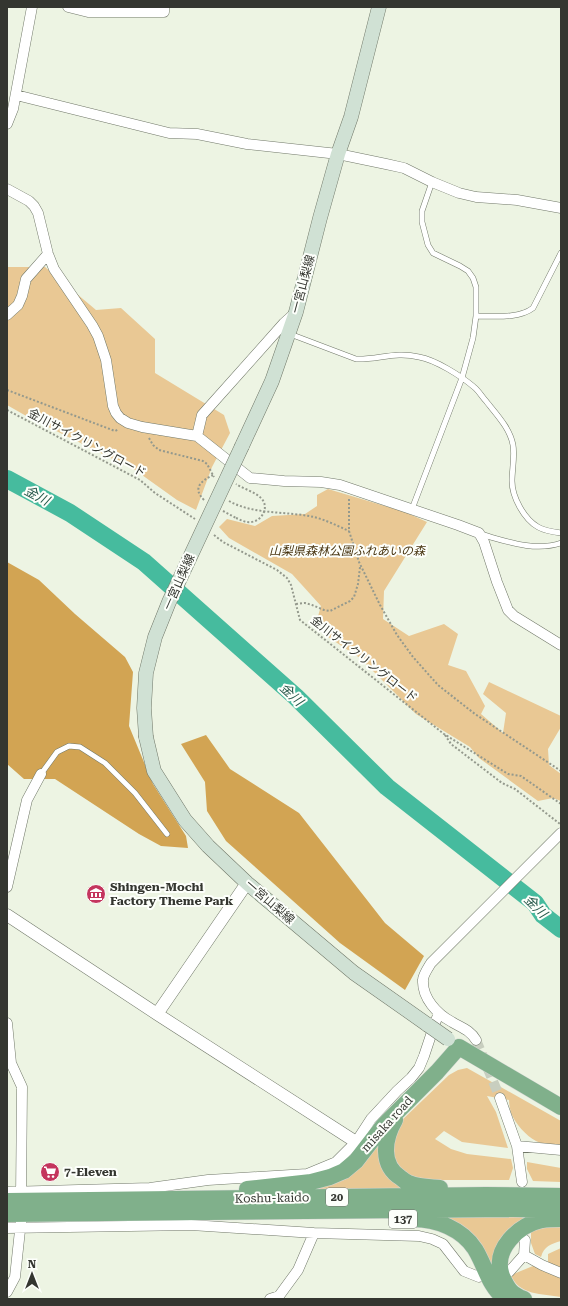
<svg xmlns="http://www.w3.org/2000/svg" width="568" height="1306" viewBox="0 0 568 1306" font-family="'Roboto Serif','Noto Sans JP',serif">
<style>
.green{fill:#e9c894}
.forest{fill:#d2a453}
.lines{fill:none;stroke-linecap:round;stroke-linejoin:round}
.river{stroke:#46bb9e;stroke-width:18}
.minor-tunnel{stroke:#c8cebf;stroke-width:10;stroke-dasharray:10 5;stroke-linecap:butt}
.service-casing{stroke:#717869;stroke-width:6}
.minor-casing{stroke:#717869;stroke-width:11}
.tertiary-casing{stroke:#717869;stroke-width:13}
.secondary-casing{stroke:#717869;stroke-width:15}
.trunk-casing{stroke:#d6d7d6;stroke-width:17}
.path{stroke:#94998d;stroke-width:2;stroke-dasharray:2 2;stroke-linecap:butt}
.service{stroke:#fff;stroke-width:5}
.minor{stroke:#fff;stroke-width:10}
.tertiary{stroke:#fff;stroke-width:12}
.secondary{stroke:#d0e1d4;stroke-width:14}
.trunk{stroke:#80b08b;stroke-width:16}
.secondary-bridge-casing{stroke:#717869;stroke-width:15;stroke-linecap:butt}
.path-bridge{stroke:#94998d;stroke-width:2;stroke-dasharray:2 2;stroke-linecap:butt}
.secondary-bridge{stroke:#d0e1d4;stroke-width:14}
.labels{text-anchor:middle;stroke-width:4;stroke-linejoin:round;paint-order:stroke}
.shield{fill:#fdfffb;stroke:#70726d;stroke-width:1}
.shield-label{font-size:11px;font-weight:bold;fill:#343630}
.street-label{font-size:12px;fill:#343630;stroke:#fdfffb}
.park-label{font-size:12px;font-style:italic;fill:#483511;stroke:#fdfffb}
.poi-label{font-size:12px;font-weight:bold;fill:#343630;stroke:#fdfffb;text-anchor:start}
.water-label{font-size:13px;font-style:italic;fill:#28584b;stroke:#fdfffb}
</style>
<rect width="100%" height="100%" fill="#edf4e3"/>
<path class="green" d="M7,267H45L96,310L121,308L155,339V373L224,415L230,433L212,467L196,510L177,500L135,470L28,417L7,405Z
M328,489L405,512L427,522L384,591L383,619L409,636L444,624L458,634L448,665L466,671L485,706L481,714L503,733L506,713L483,694L489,682L561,716V727L548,749L549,765L561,774V801L553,798L538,801L479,758L470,747L416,714L360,658L328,637L316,623L321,606L292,574L229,538L219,527L227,519L255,526L272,516L305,514L317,506V495Z
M467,1068L561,1121V1145C553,1145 543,1145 536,1141C526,1136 515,1123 511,1113C510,1109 509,1104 509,1100L487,1096L496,1112L508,1148L462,1142L444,1131L435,1139L451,1149L467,1154L511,1159L513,1168L509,1180H425L413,1178L396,1165L391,1147L400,1122L449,1075L458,1070Z
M378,1141L408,1190L317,1191L314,1187Z
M527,1162L561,1168V1182L533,1181L527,1169Z
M517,1215L526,1219L494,1268L437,1216Z
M561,1224V1241C551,1244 544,1246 541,1257L535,1254L531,1243V1232L534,1229Z
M561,1248V1269L550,1264L548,1262V1254Z
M533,1266L561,1278V1297C543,1294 518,1295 511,1275Z"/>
<path class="forest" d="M7,562L39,580L75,614L125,657L133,672L129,726L153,784L186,836L188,848L161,846L139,834L55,779H24L7,764Z
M206,735L230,769L299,813L385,923L424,956L405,990L340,943L226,841L207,811L205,782L181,744Z"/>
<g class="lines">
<path class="river" d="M7,479L70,513L144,562L296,697L387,787L535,903L543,915L561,929"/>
<path class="minor-tunnel" d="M476,1040L500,1098"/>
<g class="service-casing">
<path id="service" d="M476,316C493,316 519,319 533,308L561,253
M290,334L356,359C378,360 395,351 419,357C436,360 461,376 474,387C479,391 482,397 486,401C496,414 510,428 513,445C515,456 512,470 512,481C512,497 524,519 538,527C545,531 553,532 561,533
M412,509L462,378L473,338L476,316V287L473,278L468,271L460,266L433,253L428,245L422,222V211L432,182
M480,534C506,541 534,552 561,543
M41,774L57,752L69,746L80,747L105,763L135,793L167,834"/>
</g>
<g class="minor-casing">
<path id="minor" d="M68,7L88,12H164V7
M16,95L169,133L197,134L247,144L338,154L386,164L404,168L432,182L459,193L476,197L517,200L561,208
M7,124L13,109L32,7
M7,189L29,201L34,206L38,213L48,254L54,269L92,325L98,336L106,360L113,406L116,413L120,418L128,423L142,427L197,436L250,478L284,481L321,482L340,485L458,525L479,533L484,542L497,582L508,610L514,616L561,645
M7,315L18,305L22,296L26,279L48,254
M197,436L202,415L284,323L294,314
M7,887L27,800L41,774
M7,1023L11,1063L22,1087L21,1197
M476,1040C470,1030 462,1028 452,1022C437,1014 422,998 423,980C423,975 428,968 431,963L561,833
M500,1098L517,1146L522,1182
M517,1146L561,1150
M7,1192L150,1188L208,1180L307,1174L336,1162L356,1142L371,1119L397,1091L411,1078L419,1068L424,1056L435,1023L439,1013
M7,1228L191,1225L314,1233L419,1236L432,1239L443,1244L464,1271L479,1277
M524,1255L542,1265L561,1273
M509,1272L524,1255L525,1240
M7,1292L15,1277L21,1221
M270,1299L279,1296L298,1270L314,1233"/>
</g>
<g class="tertiary-casing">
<path id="tertiary" d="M7,915L157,1014L356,1142
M157,1014L247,883"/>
</g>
<g class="secondary-casing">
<path id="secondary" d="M242,446L272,381L296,312L320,218L338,154L351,117L379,7
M146,737L154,771L185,820L208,846L247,883L354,973L428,1025"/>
</g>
<g class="trunk-casing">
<path id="trunk" d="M395,1120C384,1139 380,1165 401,1178C403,1180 406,1182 409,1183C418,1187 430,1187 440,1188
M247,1189L311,1182L330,1177L344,1171L356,1161L383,1126L437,1072L459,1047L561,1107
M7,1201L486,1195L561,1196
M7,1214L513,1209L561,1210
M413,1219C437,1219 462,1229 475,1249C486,1267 488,1285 505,1299
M524,1299C511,1294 508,1289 502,1276C492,1249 519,1225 542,1220C548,1219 555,1219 561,1219"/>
</g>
<path class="path" d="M7,390L115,431L119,429
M7,410L140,480L155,493L195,519
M149,438L153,445L159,450L203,461L207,464L214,477
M349,499V531L359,562L380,605L397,635L413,657L438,685L457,700L475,714L561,771
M204,500C192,488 201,481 213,475
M229,501C254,515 287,511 314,517C326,520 338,526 349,531
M223,511L236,518
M214,535L223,542L277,570L287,578L291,585L300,620L444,734L508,774L521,776L561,804
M296,604L305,603L312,605L324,610L330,611L350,601L354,597L358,584L360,567
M445,735L451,744L502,783L515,789L560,824"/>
<use href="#service" class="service"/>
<use href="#minor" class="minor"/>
<use href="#tertiary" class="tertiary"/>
<use href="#secondary" class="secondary"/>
<use href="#trunk" class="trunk"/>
<g class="secondary-bridge-casing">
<path id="secondary-bridge" d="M146,737L144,708L146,673L155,637L169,602L242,446
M428,1025L448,1039"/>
</g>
<path class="path-bridge" d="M236,518C241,520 246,523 251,522C262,521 270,507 261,498C255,492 244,489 236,484"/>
<use href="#secondary-bridge" class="secondary-bridge"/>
</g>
<defs>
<g id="museum-disc" transform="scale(1)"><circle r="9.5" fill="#c4355e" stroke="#fdfffb"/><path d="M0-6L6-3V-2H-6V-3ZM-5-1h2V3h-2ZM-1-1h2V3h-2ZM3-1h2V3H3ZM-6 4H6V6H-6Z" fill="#fff"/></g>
<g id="supermarket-disc" transform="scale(1)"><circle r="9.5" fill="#c4355e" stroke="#fdfffb"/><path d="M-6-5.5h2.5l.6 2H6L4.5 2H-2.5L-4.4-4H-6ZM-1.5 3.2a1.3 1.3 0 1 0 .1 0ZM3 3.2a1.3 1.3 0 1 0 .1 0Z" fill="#fff"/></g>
</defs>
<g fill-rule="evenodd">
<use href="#museum-disc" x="96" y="894"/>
<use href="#supermarket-disc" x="50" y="1172"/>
</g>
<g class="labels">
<g class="shield">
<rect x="326" y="1188" width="22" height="18" rx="3"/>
<rect x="389" y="1210" width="28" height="18" rx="3"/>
</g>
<g class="shield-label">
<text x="337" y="1201">20</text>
<text x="403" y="1223">137</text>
</g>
<g class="street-label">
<text transform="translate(303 284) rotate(-75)" y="4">一宮山梨線</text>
<text transform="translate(87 443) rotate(28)" y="4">金川サイクリングロード</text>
<text transform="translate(179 582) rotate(-66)" y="4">一宮山梨線</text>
<text transform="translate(364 659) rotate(38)" y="4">金川サイクリングロード</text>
<text transform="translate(270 902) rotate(41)" y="4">一宮山梨線</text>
<text transform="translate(387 1124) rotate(-48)" y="4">misaka road</text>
<text transform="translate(272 1198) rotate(-1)" y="4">Koshu-kaido</text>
</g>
<g class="park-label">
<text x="347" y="555">山梨県森林公園ふれあいの森</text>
</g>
<g class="poi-label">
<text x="110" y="891">Shingen-Mochi<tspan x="110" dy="14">Factory Theme Park</tspan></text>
<text x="64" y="1176">7-Eleven</text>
</g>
<g class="water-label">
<text transform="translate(37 495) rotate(28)" y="5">金川</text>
<text transform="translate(292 694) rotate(43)" y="5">金川</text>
<text transform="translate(536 906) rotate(45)" y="5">金川</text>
</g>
</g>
<rect width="568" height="1306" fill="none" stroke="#343630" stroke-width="16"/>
<g transform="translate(32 1274)" stroke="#fdfffb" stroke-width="3" paint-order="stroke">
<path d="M0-3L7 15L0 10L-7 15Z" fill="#343630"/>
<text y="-6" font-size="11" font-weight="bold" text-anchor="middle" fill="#343630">N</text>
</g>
</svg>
